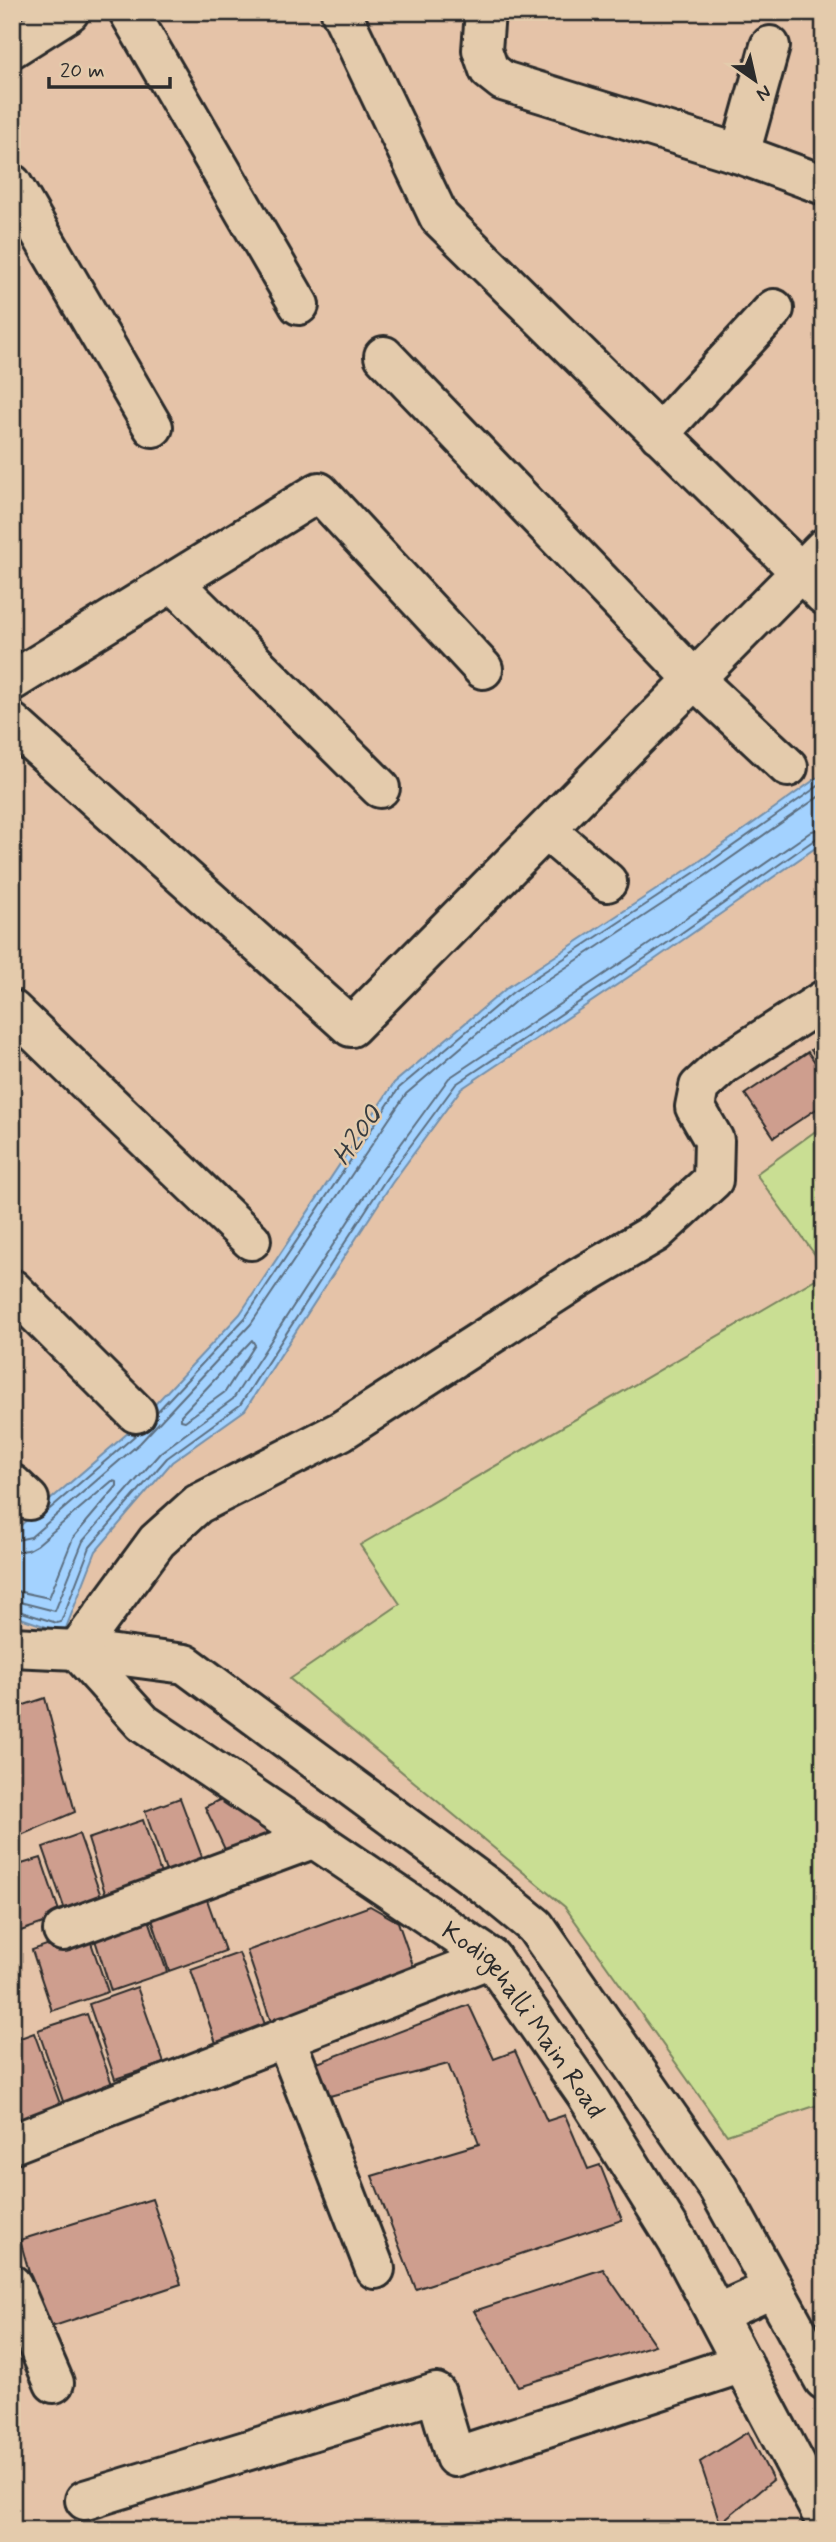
<svg xmlns="http://www.w3.org/2000/svg" width="836" height="2542" viewBox="0 0 836 2542" font-family="Mynerve,sans-serif">
<style>
.green{fill:#c9de93;stroke:#7a845f;stroke-width:2}
.water{fill:#a3d2ff;stroke:#738faa;stroke-width:2}
.lines{fill:none;stroke-linecap:round;stroke-linejoin:round}
.shore{stroke:#5b6e80;stroke-width:2}
.building{fill:#ce9e8e;stroke:#2b2b2b;stroke-width:2}
.minor-casing{stroke:#2b2b2b;stroke-width:44}
.tertiary-casing{stroke:#2b2b2b;stroke-width:44}
.minor{stroke:#e4cbac;stroke-width:38}
.tertiary{stroke:#e4cbac;stroke-width:38}
.labels{text-anchor:middle;stroke-width:5;stroke-linejoin:round;paint-order:stroke}
.street-label{font-size:26px;fill:#2b2b2b;stroke:#e4cbac}
.water-label{font-size:28px;font-style:italic;fill:#373c40;stroke:#e4cbac}
</style>
<rect width="100%" height="100%" fill="#e5c3a8"/>
<filter id="ink" filterUnits="userSpaceOnUse"><feTurbulence type="fractalNoise" baseFrequency=".0143" numOctaves="2"/><feDisplacementMap in="SourceGraphic" scale="14" xChannelSelector="R" yChannelSelector="G"/><feConvolveMatrix kernelMatrix="1 2 1 2 8 2 1 2 1" color-interpolation-filters="sRGB"/></filter>
<g filter="url(#ink)">
<path class="green" d="M824,1125V1267L756,1174Z
M824,1274V2103L727,2135L565,1907L290,1679L400,1604L360,1545Z"/>
<path class="water" d="M824,773V842L654,960L461,1089L392,1183L245,1410L172,1462L96,1551L64,1633L12,1615V1526L21,1525L129,1432L240,1314L394,1083L508,987L697,863Z"/>
<g class="lines">
<path class="shore" d="M252,1340L255,1345L225,1392L185,1421L181,1420V1415Z
M156,1413L245,1318L399,1088L513,992L700,869L824,782
M45,1513L138,1433
M12,1541L31,1537L140,1443L251,1324L406,1094L518,999L705,876L824,793
M12,1552L28,1550L37,1545L112,1481L117,1482V1486L73,1538L49,1598L12,1590
M12,1600L55,1611L83,1541L161,1452L233,1399L379,1174L449,1078L645,947L812,831L824,828
M12,1609L57,1623L61,1622L90,1547L167,1458L240,1405L386,1179L456,1084L650,955L817,838L824,837"/>
</g>
<path class="building" d="M824,1041V1068L811,1050Z
M808,1052L824,1075V1104L774,1137L745,1094Z
M45,1698L75,1812L12,1839V1709Z
M235,1792L292,1836L229,1858L205,1807Z
M180,1798L205,1865L169,1880L145,1811Z
M143,1820L163,1880L107,1899L88,1839Z
M79,1834L103,1902L67,1916L43,1847Z
M41,1858L61,1917L12,1934V1867Z
M204,1891L225,1951L169,1971L149,1910Z
M370,1906L398,1922L415,1971L271,2022L247,1951Z
M146,1911L167,1972L111,1991L92,1930Z
M87,1931L108,1992L52,2011L32,1950Z
M239,1953L267,2030L217,2046L191,1970Z
M137,1987L164,2063L115,2079L89,2004Z
M469,2005L494,2059L515,2051L547,2121L565,2115L588,2169L600,2165L622,2220L416,2289L372,2176L479,2144L448,2064L326,2097L312,2065Z
M87,2014L114,2090L65,2107L38,2030Z
M34,2033L62,2109L12,2125V2041Z
M152,2199L181,2284L45,2329L20,2240Z
M603,2269L655,2345L518,2386L474,2311Z
M748,2432L773,2480L720,2523L700,2462Z"/>
<g class="lines">
<g class="minor-casing">
<path id="minor" d="M129,12L299,305
M341,12L439,217L824,595
M485,12L482,50L489,70L503,81L740,154L824,185
M12,48L69,12
M740,154L770,46
M12,184L153,427
M384,356L694,679L788,767
M659,434L774,309
M174,583L380,788
M12,681L319,492L483,669
M12,723L351,1027L824,548
M546,830L607,882
M12,1010L251,1240
M12,1289L136,1413
M12,1484L29,1500
M77,1650L157,1541L198,1504L341,1431L577,1279L655,1233L713,1180L714,1140L695,1107L699,1087L723,1065L824,1000
M63,1931L315,1838
M285,2037L375,2269
M12,2144L491,1958
M12,2285L54,2383
M85,2500L436,2393L455,2457L743,2363"/>
</g>
<g class="tertiary-casing">
<g id="tertiary">
<path d="M12,1647L77,1650L185,1664L486,1886L535,1926L718,2188L824,2380"/>
<path id="s1" d="M77,1650L143,1723L491,1958L586,2094L678,2242L824,2518"/>
<path d="M716,2314L774,2288"/>
</g>
</g>
<use href="#minor" class="minor"/>
<use href="#tertiary" class="tertiary"/>
</g>
</g>
<g class="labels">
<g class="street-label">
<text dy="9" stroke="none"><textPath href="#s1" startOffset="586">Kodigehalli Main Road</textPath></text>
</g>
<g class="water-label">
<text transform="translate(356 1135) rotate(-55)" y="10">H200</text>
</g>
</g>
<rect width="836" height="2542" fill="none" stroke="#e4cbac" stroke-width="42"/>
<rect x="21" y="21" width="794" height="2500" fill="none" stroke="#2b2b2b" stroke-width="2.5" filter="url(#ink)"/>
<g transform="translate(755 80) rotate(146)" stroke="#e4cbac" stroke-width="5" paint-order="stroke">
<path d="M0-5L12 26L0 18L-12 26Z" fill="#2b2b2b"/>
<text y="-10" font-size="19" font-weight="bold" text-anchor="middle" fill="#2b2b2b">N</text>
</g>
<path d="M49 77v10h121v-10" fill="none" stroke="#2b2b2b" stroke-width="3.5"/>
<text x="60" y="77" font-size="21" fill="#2b2b2b" stroke="#e4cbac" stroke-width="5" paint-order="stroke">20 m</text>
</svg>
